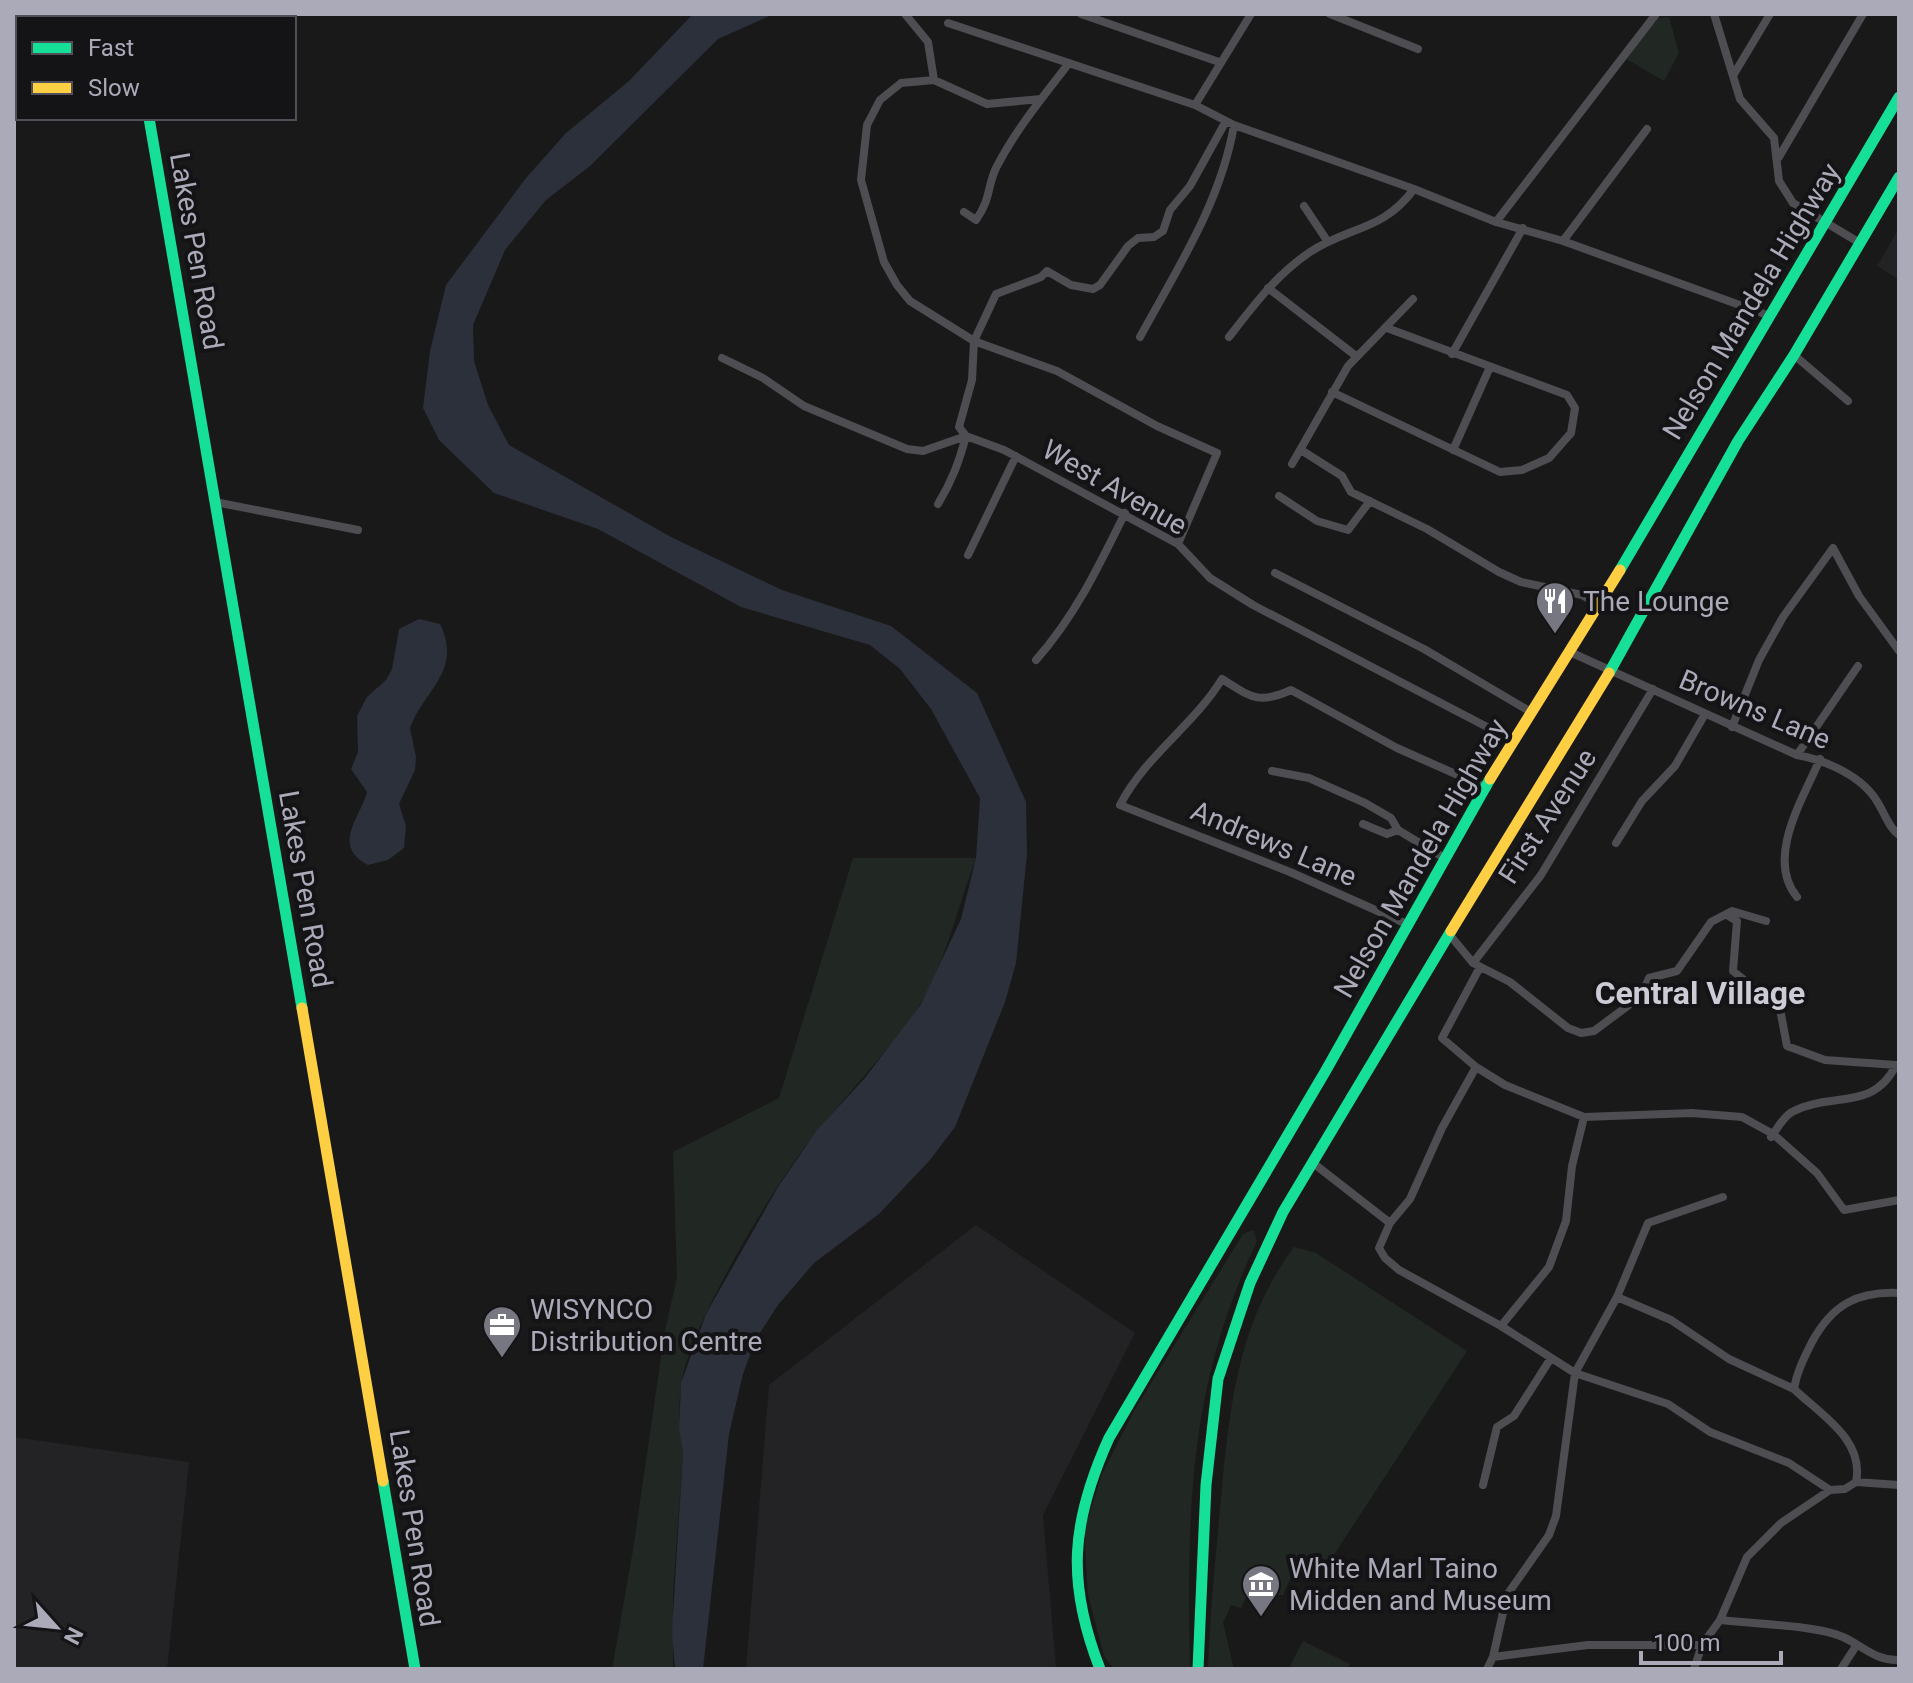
<svg xmlns="http://www.w3.org/2000/svg" width="1913" height="1683" viewBox="0 0 1913 1683" font-family="Roboto,sans-serif">
<style>
.built{fill:#232325}
.green{fill:#212823}
.water{fill:#2c303b}
.lines{fill:none;stroke-linecap:round;stroke-linejoin:round}
.street{stroke:#4d4d52;stroke-width:8}
.fast{stroke:#16e098;stroke-width:11}
.slow{stroke:#ffcf43;stroke-width:11}
.labels{text-anchor:middle;stroke-width:8;stroke-linejoin:round;paint-order:stroke}
.street-label{font-size:28px;fill:#aaaab9;stroke:#141315}
.poi-label{font-size:28px;fill:#aaaab9;stroke:#141315;text-anchor:start}
.quarter-label{font-size:32px;font-weight:bold;fill:#cccbd6;stroke:#141315}
</style>
<rect width="100%" height="100%" fill="#191919"/>
<path class="built" d="M1899,228V280L1877,266Z
M976,1225L1135,1333L1043,1515L1056,1669H746L769,1385Z
M14,1437L189,1462L167,1669H14Z"/>
<path class="green" d="M1669,17L1679,53L1664,81L1621,56L1649,19Z
M853,858H976C960,900 943,970 919,1006C889,1050 853,1088 819,1129C779,1176 688,1326 681,1386C678,1408 679,1430 683,1452L673,1594V1669H612L633,1550L665,1330L677,1278L673,1152L779,1098Z
M1253,1230L1257,1241C1188,1387 1187,1511 1190,1669H1114L1104,1656L1088,1595L1084,1530L1102,1474L1135,1409L1243,1234Z
M1294,1247L1316,1253L1467,1351L1326,1567L1309,1565L1290,1579L1283,1595H1247L1241,1608L1231,1605L1223,1623L1234,1669H1208C1210,1615 1215,1563 1220,1509C1229,1414 1235,1326 1294,1247Z
M1303,1641L1350,1664L1347,1669H1298L1290,1666Z"/>
<path class="water" d="M693,14H774L718,39L590,166L546,200L505,250L473,325L474,361L488,405L509,445L671,537L782,590L891,626L977,693L1026,802L1027,854L1016,963L1005,1002L955,1127L930,1160L879,1214L814,1263L778,1305L756,1339L743,1374L729,1434L703,1669H675L672,1632L683,1452L679,1430L681,1383L706,1314L778,1187L817,1130L865,1078L921,1004L961,919L976,858L980,798L931,709L900,669L870,645L741,607L598,529L494,493L439,440L423,408L430,351L446,285L526,178L566,133L629,81Z
M419,619L440,624C463,671 424,690 410,728L416,757L415,770L399,804L406,826L404,848L388,860L368,865C330,846 362,815 367,792L351,769L358,752L357,716L367,697L386,680L392,669L399,629Z"/>
<g class="lines">
<path class="street" d="M905,14L928,42L934,80L987,104L1041,99
M1081,14L1219,62
M1330,14L1418,49
M1714,14L1740,99L1774,138L1779,181L1793,203L1860,243
M948,23L1195,105L1234,125L1414,189L1496,222L1563,241L1770,316
M1734,74L1770,14
M934,80L901,83L880,100L867,125L861,180L884,262L897,285L910,301L974,341L972,380L959,427L966,436C959,462 952,481 938,504
M1195,105L1251,14
M1779,157L1863,14
M1304,206L1328,242
M964,212L976,220C991,199 987,187 996,168C1016,129 1043,97 1069,63
M1496,222L1656,14
M1563,241L1647,129
M1268,288L1356,356
M1140,337C1177,269 1221,202 1234,125
M1229,337C1254,305 1276,275 1310,252C1350,226 1383,231 1414,189
M1452,354L1523,228
M1794,355L1848,401
M722,358L763,378L804,406L907,449L923,451L966,436L1004,450L1178,544L1210,578L1253,605L1512,740
M1332,392L1500,472L1522,470L1549,458L1571,433L1575,408L1567,395L1387,328
M1301,450L1342,476L1351,492L1427,529L1499,572L1521,582L1582,595L1600,605
M1453,450L1490,367
M1292,464L1348,366L1413,299
M1279,496L1317,521L1348,530L1370,501
M215,502L358,530
M1178,544L1217,453L1157,426L1057,371L974,341L996,294L1041,277L1047,271L1071,285L1093,289L1100,285L1128,246L1138,238L1154,237L1163,231L1170,210L1190,186L1226,121
M968,555L1016,456
M1275,573L1424,649L1531,712
M1570,652L1797,755C1825,760 1863,776 1878,803C1885,814 1889,828 1899,835
M1036,660C1075,616 1099,566 1125,513
M1732,727L1759,660L1783,617L1833,548L1859,596L1899,651
M1797,755L1858,666
M1272,771L1309,778L1365,803L1391,818L1398,830L1446,859
M1363,824L1387,834L1398,830
M1616,843L1642,801L1675,766L1705,714
M1797,897C1765,858 1803,799 1820,759
M1727,915L1737,921L1733,971L1780,1009L1787,1046L1825,1060L1896,1065C1873,1112 1832,1091 1792,1112C1783,1117 1777,1129 1771,1137
M1409,925L1290,872L1120,805C1146,755 1193,726 1222,679C1251,697 1258,705 1291,690L1397,748L1487,788
M1449,934L1473,963L1510,982L1568,1028L1581,1033L1594,1031L1641,996L1649,978L1677,971L1711,922L1732,911L1766,921
M1473,963L1541,875L1653,689
M1480,967L1442,1038L1476,1067L1505,1085L1584,1117L1692,1113L1742,1117L1773,1134L1817,1173L1844,1210L1899,1200
M1313,1163L1390,1223L1379,1248L1385,1258L1399,1270L1501,1326L1575,1373L1668,1404L1710,1432L1789,1463L1830,1490
M1390,1223L1410,1199L1442,1128L1476,1067
M1617,1297L1671,1320L1729,1359L1794,1389
M1501,1326L1549,1267L1566,1221L1572,1166L1584,1117
M1856,1482C1865,1440 1821,1415 1794,1389C1797,1371 1804,1358 1812,1342C1832,1305 1857,1291 1899,1293
M1483,1485L1497,1427L1514,1416L1551,1358
M1720,1620C1752,1624 1817,1625 1843,1637C1863,1646 1875,1661 1899,1660
M1493,1657L1507,1595L1549,1535L1556,1516L1575,1373L1617,1297L1648,1223L1723,1197
M1487,1669L1493,1657L1588,1645H1702L1720,1620L1747,1557L1781,1523L1830,1490L1845,1489L1856,1482L1899,1485
M1694,1669L1702,1645
M1841,1669L1856,1646"/>
<path class="fast" d="M132,14L133,18
M149,118L302,1008
M1620,570L1899,97
M1609,673L1738,441L1794,355L1899,177
M383,1481L415,1669
M1100,1669C1066,1582 1071,1522 1109,1438L1325,1072L1490,779
M1198,1669L1206,1485L1218,1379L1250,1283L1283,1212L1451,931"/>
<path class="slow" d="M1490,779L1620,570
M1451,931L1609,673
M302,1008L383,1481"/>
</g>
<defs>
<g id="restaurant-pin" transform="scale(2)"><path d="M0 17L-7.5 6A9.5 9.5 0 1 1 7.5 6Z" fill="#777781" stroke="#141315"/><path d="M-5-6h1v4h1v-4h1v4h1v-4h1v5L-1.5 .5V6h-2V.5L-5-1ZM5-6V6H3V1.5H1.5Q1.5-4 5-6Z" fill="#fff"/></g>
<g id="office-pin" transform="scale(2)"><path d="M0 17L-7.5 6A9.5 9.5 0 1 1 7.5 6Z" fill="#777781" stroke="#141315"/><path d="M-6-3h4V-5.5h4V-3h4V5H-6ZM-1-4.5V-3h2v-1.5ZM-6 0V1H6V0Z" fill="#fff"/></g>
<g id="museum-pin" transform="scale(2)"><path d="M0 17L-7.5 6A9.5 9.5 0 1 1 7.5 6Z" fill="#777781" stroke="#141315"/><path d="M0-6L6-3V-2H-6V-3ZM-5-1h2V3h-2ZM-1-1h2V3h-2ZM3-1h2V3H3ZM-6 4H6V6H-6Z" fill="#fff"/></g>
</defs>
<g fill-rule="evenodd">
<use href="#restaurant-pin" x="1555" y="601"/>
<use href="#office-pin" x="502" y="1325"/>
<use href="#museum-pin" x="1261" y="1584"/>
</g>
<g class="labels">
<g class="street-label">
<text transform="translate(197 251) rotate(80)" y="10">Lakes Pen Road</text>
<text transform="translate(1751 301) rotate(-59)" y="10">Nelson Mandela Highway</text>
<text transform="translate(1115 487) rotate(30)" y="10">West Avenue</text>
<text transform="translate(1755 709) rotate(23)" y="10">Browns Lane</text>
<text transform="translate(1547 816) rotate(-57)" y="10">First Avenue</text>
<text transform="translate(1274 843) rotate(23)" y="10">Andrews Lane</text>
<text transform="translate(1420 858) rotate(-60)" y="10">Nelson Mandela Highway</text>
<text transform="translate(306 889) rotate(80)" y="10">Lakes Pen Road</text>
<text transform="translate(415 1528) rotate(81)" y="10">Lakes Pen Road</text>
</g>
<g class="poi-label">
<text x="1583" y="611">The Lounge</text>
<text x="530" y="1319">WISYNCO<tspan x="530" dy="32">Distribution Centre</tspan></text>
<text x="1289" y="1578">White Marl Taino<tspan x="1289" dy="32">Midden and Museum</tspan></text>
</g>
<g class="quarter-label">
<text x="1700" y="1004">Central Village</text>
</g>
</g>
<rect width="1913" height="1683" fill="none" stroke="#aaaab9" stroke-width="32"/>
<rect x="16" y="16" width="280" height="104" fill="#141315" stroke="#504f57" stroke-width="2"/>
<rect x="32" y="42" width="40" height="12" fill="#16e098" stroke="#504f57" stroke-width="2"/>
<text x="88" y="56" font-size="24" fill="#aaaab9">Fast</text>
<rect x="32" y="82" width="40" height="12" fill="#ffcf43" stroke="#504f57" stroke-width="2"/>
<text x="88" y="96" font-size="24" fill="#aaaab9">Slow</text>
<g transform="translate(56 1627) rotate(117)" stroke="#141315" stroke-width="6" paint-order="stroke">
<path d="M0-6L14 30L0 20L-14 30Z" fill="#aaaab9"/>
<text y="-12" font-size="22" font-weight="bold" text-anchor="middle" fill="#aaaab9">N</text>
</g>
<path d="M1641 1651v12h140v-12" fill="none" stroke="#aaaab9" stroke-width="4"/>
<text x="1653" y="1651" font-size="24" fill="#aaaab9" stroke="#141315" stroke-width="6" paint-order="stroke">100 m</text>
</svg>
